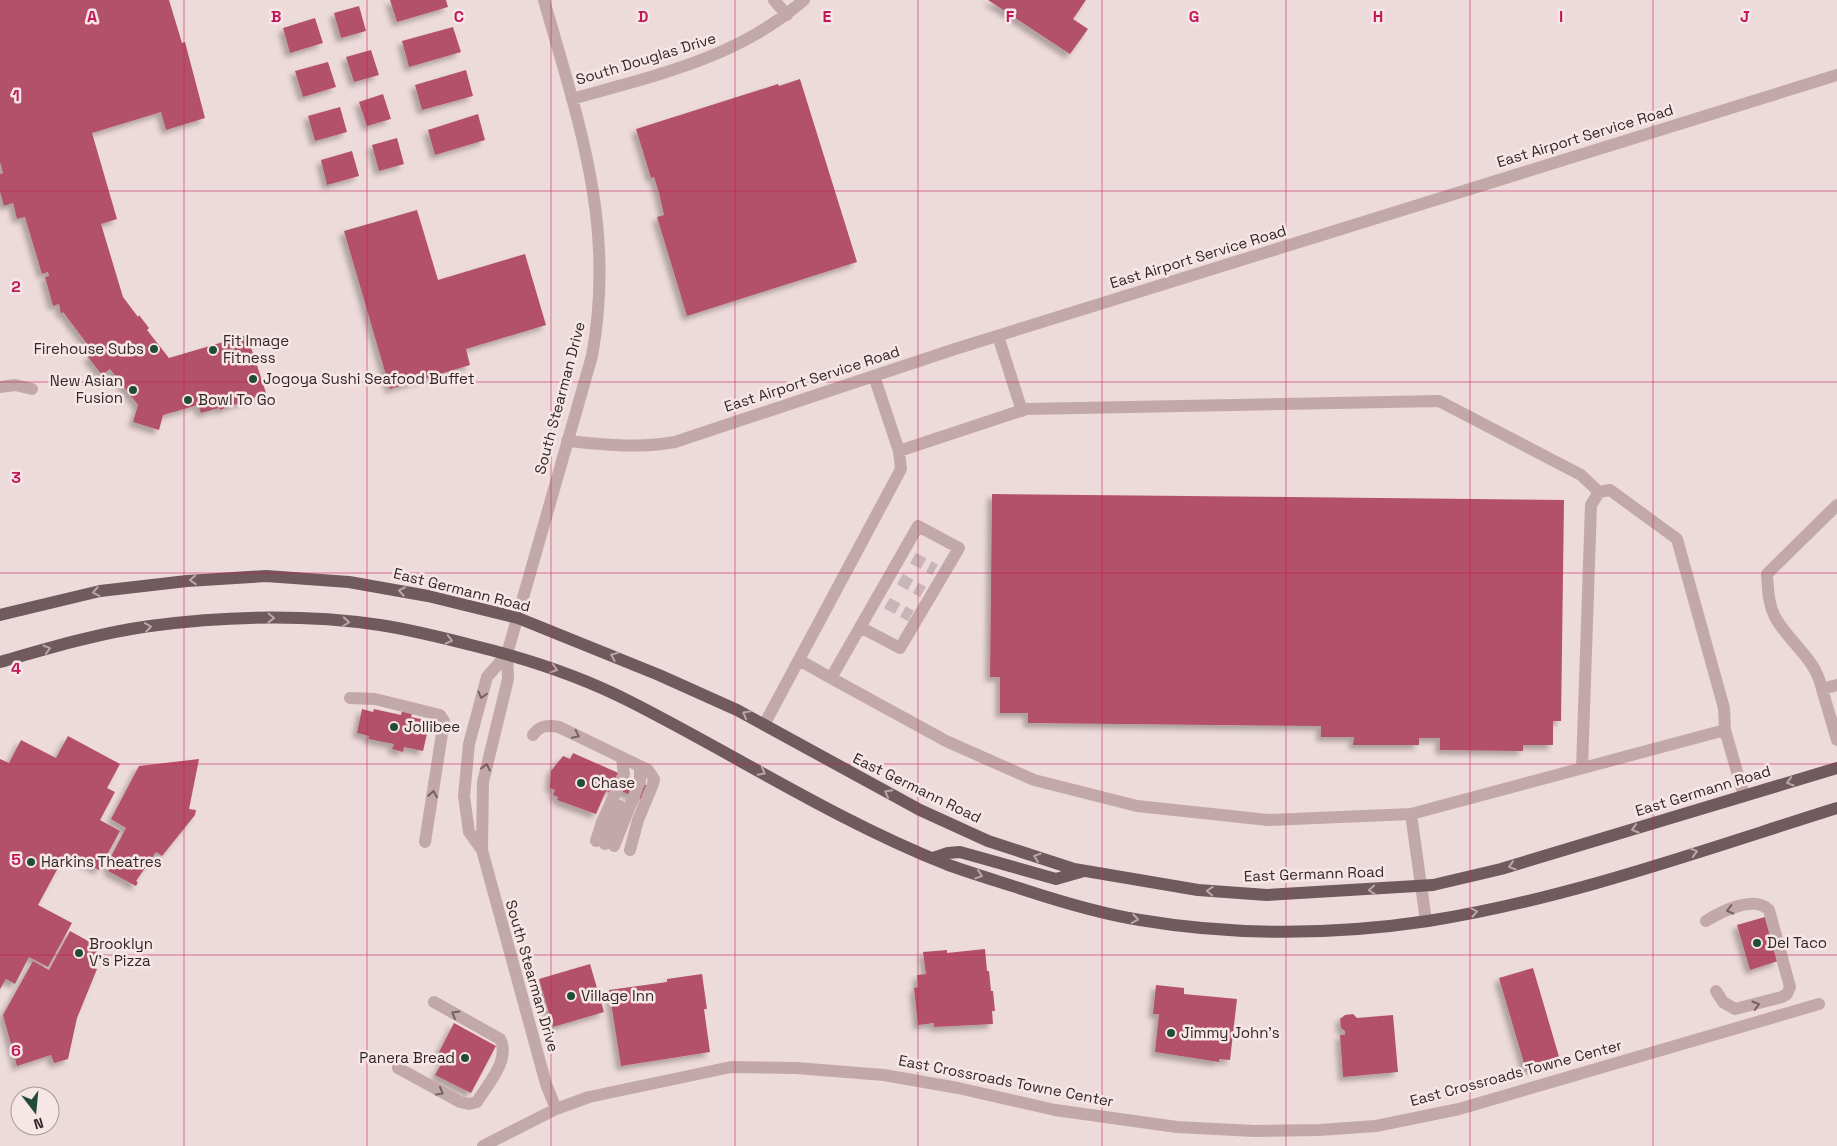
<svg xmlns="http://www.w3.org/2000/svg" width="1837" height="1146" viewBox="0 0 1837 1146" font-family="'Space Grotesk',sans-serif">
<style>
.building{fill:#b4516a;filter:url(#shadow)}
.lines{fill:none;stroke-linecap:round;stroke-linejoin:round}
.minor-tunnel{stroke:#c7b6b7;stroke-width:12;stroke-dasharray:12 6;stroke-linecap:butt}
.minor{stroke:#c3a8a9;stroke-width:12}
.major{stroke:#715a5d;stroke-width:12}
.oneway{stroke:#baa7a8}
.oneway2{stroke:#736163}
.grid{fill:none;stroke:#c2185b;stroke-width:1;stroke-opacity:0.55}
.poi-dot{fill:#224c3a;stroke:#f6e6e5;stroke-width:2}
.labels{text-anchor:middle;stroke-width:5;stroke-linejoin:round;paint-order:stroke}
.street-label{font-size:15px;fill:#312729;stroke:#f6e6e5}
.poi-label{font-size:15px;fill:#312729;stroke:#f6e6e5;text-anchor:start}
.grid-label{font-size:16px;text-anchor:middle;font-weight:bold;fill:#c2185b;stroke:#f6e6e5;stroke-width:5;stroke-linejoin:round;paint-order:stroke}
</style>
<defs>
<filter id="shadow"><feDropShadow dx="-4.5" dy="4.5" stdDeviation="2.5" flood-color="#0004"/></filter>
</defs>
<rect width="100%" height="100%" fill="#eddada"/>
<path class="building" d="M0,0H169L182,43L185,42L205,118L166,130L161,112L92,133L117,219L101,224L123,297L138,317L139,315L149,328L147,330L169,358L247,335L266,393L220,410L219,408L201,413L198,405L163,415L159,430L133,422L138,405L110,369L102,375L88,357L94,353L63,312L61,314L59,304L53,306L45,277L49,276L48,272L42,274L25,217L17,219L13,203L4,206L0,192V174L3,173L0,162Z
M390,0H446L448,7L397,22Z
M988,0H1086L1073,19L1088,29L1070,54Z
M359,6L366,31L341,38L334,13Z
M315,18L323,43L290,53L283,28Z
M453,27L461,52L409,67L402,41Z
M371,50L379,75L354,82L346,57Z
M328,62L336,87L303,97L295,71Z
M466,70L473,96L422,110L415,85Z
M800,79L857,262L687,316L657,217L664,215L659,193L654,177L651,178L636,129L778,84L779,86Z
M383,94L391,119L367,126L359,102Z
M340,107L347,132L315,141L308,116Z
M478,114L485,140L435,155L428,130Z
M397,138L404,164L379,171L372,145Z
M352,151L359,176L327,185L321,160Z
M417,210L438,280L525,254L546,325L466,349L470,365L390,389L344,231Z
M992,494L1564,500L1561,721H1553V745H1523V751L1440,750V738H1419V745H1353L1354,737H1321V726L1028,723V713H1000V677H990Z
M362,709L373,712L374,709L401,715L402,711L412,714L411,717L430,721L423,751L404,747L403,752L392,749L394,744L368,739L369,736L357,733Z
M68,736L120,764L107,788L115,792L100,820L120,831L99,870L66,853L38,905L72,923L48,967L29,957L15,984L6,979L0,989V759L9,763L21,740L56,758Z
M573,753L648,786L642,800L612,787L609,792L606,791L596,814L557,800L558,797L553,795L555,790L550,788L551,771L563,756L570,759Z
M199,759L189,809L196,810L195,815L162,856L156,852L136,881L138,882L136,886L108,871L110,868L106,866L126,828L111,819L139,766Z
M1765,917L1778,961L1750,970L1737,925Z
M70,931L99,947L89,966L97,969L77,1018L68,1059L54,1063L51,1055L17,1066L3,1015L33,961L49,970Z
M985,949L987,971H989L991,991H993L995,1011H992L993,1024L934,1027V1023L918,1025L914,988L918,987L917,975L926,974L923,952L947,950V953Z
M590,964L604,1012L553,1027L539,979Z
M1533,968L1560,1060L1526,1070L1499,978Z
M702,974L707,1009H704L710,1052L621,1066L609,990L667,982V979Z
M1156,985L1184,988V994L1237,999L1230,1060L1219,1059V1062L1155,1052L1159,1014H1153Z
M1353,1014L1357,1018L1393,1015L1398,1072L1343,1077L1340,1035H1345V1031L1341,1028L1340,1019L1345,1015Z
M454,1023L496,1046L471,1093L435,1075L444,1059L437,1056Z"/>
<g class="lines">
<path class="minor-tunnel" d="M913,558L935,570
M900,579L923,592
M887,603L911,616"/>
<path class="minor" d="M544,0C579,123 616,226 592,356L507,654L508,679L483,782L482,850L546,1084L556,1109
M774,0L787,15
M572,99C656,75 736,59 804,0
M998,336L1022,411
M0,387L15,385L32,389
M567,441C603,444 638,449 675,442L955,349L1837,75
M899,451L1026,409L1439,401L1581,475L1599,492
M860,627L900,648L959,548L918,526L831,678L946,741L1034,780L1137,806L1268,820L1411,814
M799,660L831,678
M1837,685L1822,689L1837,740
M1822,689C1815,657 1790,644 1775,617C1768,603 1768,589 1767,574L1837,505
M350,698L375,699L440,715L444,721L425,842
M764,725L901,469L899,451L874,376
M1725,730L1744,796
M533,735C540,725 548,725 559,727L648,770L654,779L653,784L638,820L630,850
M596,841L602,822L624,774L622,758
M605,844L620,806
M614,846L640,781V766
M482,850L469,832L464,796L469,744L487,677L507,654
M1426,921L1411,814L1725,730L1724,708L1677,539L1610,490L1599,492L1591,505L1582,768
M1706,921C1722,911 1754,895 1769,910L1790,987L1787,994L1782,997L1735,1009L1723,1002L1716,991
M398,1068L460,1102L469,1104L477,1102C487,1085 511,1060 500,1039L434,1002
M483,1146L556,1109L589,1097L731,1067L796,1068L884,1075L958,1088L1055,1110L1177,1127L1254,1131L1319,1130L1376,1126L1459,1109L1819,1004"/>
<path class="major" d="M0,615L100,591L187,581L266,576L349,582L428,596L518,618L659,675L737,710L920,810L988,841L1074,869L1198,890L1267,895L1433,885L1501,869L1837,768
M0,662C49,648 99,633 150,626C226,616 304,614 380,625C412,630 444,638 475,646C528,659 580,676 629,701C734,754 835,820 946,864C973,874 1001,882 1028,891C1065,903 1102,914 1140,920C1234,936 1335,935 1428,921C1568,899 1703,850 1837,808
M933,858L948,853L960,852L1056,879L1084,871"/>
</g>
<defs><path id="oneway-chevron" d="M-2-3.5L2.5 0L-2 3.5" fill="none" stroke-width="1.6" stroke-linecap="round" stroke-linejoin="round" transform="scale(1.25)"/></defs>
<g class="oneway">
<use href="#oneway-chevron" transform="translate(193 580) rotate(176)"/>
<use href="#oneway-chevron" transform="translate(402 591) rotate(-169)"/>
<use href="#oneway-chevron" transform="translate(96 592) rotate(169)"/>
<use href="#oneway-chevron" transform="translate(271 618) rotate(1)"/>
<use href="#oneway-chevron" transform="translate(346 622) rotate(5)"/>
<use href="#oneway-chevron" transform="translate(148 627) rotate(-8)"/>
<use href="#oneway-chevron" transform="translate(449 640) rotate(14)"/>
<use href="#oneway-chevron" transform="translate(47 649) rotate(-16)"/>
<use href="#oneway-chevron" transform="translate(614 656) rotate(-158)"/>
<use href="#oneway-chevron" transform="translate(554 669) rotate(18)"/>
<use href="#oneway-chevron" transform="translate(746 714) rotate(-151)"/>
<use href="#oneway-chevron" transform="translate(762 772) rotate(28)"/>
<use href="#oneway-chevron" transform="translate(1790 782) rotate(163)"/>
<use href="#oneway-chevron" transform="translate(888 793) rotate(-152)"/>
<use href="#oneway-chevron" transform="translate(1635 829) rotate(163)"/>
<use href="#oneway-chevron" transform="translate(1694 852) rotate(-17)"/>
<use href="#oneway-chevron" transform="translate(1037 857) rotate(-162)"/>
<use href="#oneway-chevron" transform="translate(1512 866) rotate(163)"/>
<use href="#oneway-chevron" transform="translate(979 875) rotate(18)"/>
<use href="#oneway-chevron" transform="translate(1372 890) rotate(176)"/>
<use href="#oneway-chevron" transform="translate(1210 891) rotate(-176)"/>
<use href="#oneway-chevron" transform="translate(1474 912) rotate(-11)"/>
<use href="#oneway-chevron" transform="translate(1135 919) rotate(10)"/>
</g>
<g class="oneway2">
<use href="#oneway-chevron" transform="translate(482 695) rotate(105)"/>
<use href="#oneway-chevron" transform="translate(576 735) rotate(26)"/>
<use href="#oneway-chevron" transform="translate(486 767) rotate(-78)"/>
<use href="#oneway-chevron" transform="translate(433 794) rotate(-81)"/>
<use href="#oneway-chevron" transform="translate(1730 910) rotate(166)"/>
<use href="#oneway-chevron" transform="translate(1756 1005) rotate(-16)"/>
<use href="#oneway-chevron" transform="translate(455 1014) rotate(-150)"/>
<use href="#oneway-chevron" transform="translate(440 1092) rotate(29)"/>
</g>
<path class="grid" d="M184,0V1146M367,0V1146M551,0V1146M735,0V1146M918,0V1146M1102,0V1146M1286,0V1146M1470,0V1146M1653,0V1146M0,191H1837M0,382H1837M0,573H1837M0,764H1837M0,955H1837"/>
<g class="poi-dot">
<circle cx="154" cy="349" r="5"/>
<circle cx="213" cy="350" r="5"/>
<circle cx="253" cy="379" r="5"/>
<circle cx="133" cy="390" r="5"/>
<circle cx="188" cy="400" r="5"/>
<circle cx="394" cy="727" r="5"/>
<circle cx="581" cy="783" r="5"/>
<circle cx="31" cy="862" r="5"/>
<circle cx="1757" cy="943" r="5"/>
<circle cx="79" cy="953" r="5"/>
<circle cx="571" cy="996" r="5"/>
<circle cx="1171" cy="1033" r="5"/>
<circle cx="465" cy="1058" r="5"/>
</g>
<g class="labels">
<g class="street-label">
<text transform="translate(646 59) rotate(-17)" y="5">South Douglas Drive</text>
<text transform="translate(1585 136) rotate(-17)" y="5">East Airport Service Road</text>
<text transform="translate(1198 257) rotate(-17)" y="5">East Airport Service Road</text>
<text transform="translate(812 379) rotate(-18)" y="5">East Airport Service Road</text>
<text transform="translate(560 398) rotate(-75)" y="5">South Stearman Drive</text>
<text transform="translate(462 590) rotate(14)" y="5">East Germann Road</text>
<text transform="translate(917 788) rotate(26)" y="5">East Germann Road</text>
<text transform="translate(1703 791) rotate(-17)" y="5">East Germann Road</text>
<text transform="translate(1314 874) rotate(-2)" y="5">East Germann Road</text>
<text transform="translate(532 976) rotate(74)" y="5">South Stearman Drive</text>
<text transform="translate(1516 1073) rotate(-15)" y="5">East Crossroads Towne Center</text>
<text transform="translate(1006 1081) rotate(11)" y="5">East Crossroads Towne Center</text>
</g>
<g class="poi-label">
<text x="223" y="346">Fit Image<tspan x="223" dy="17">Fitness</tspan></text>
<text x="144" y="354" text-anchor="end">Firehouse Subs</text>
<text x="263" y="384">Jogoya Sushi Seafood Buffet</text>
<text x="123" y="386" text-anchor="end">New Asian<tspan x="123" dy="17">Fusion</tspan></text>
<text x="198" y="405">Bowl To Go</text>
<text x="404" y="732">Jollibee</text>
<text x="591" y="788">Chase</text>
<text x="41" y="867">Harkins Theatres</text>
<text x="1767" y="948">Del Taco</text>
<text x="89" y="949">Brooklyn<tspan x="89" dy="17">V's Pizza</tspan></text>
<text x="581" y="1001">Village Inn</text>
<text x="1181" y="1038">Jimmy John's</text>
<text x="455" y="1063" text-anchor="end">Panera Bread</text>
</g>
</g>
<g class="grid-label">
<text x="92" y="22">A</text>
<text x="276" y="22">B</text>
<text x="459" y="22">C</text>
<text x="643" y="22">D</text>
<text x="827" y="22">E</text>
<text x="1010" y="22">F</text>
<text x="1194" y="22">G</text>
<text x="1378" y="22">H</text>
<text x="1561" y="22">I</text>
<text x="1745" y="22">J</text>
<text x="16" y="101">1</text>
<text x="16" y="292">2</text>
<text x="16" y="483">3</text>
<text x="16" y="674">4</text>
<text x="16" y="865">5</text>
<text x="16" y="1056">6</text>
</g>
<g transform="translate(35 1111) rotate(164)"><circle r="24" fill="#f6e6e5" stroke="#a79a9a"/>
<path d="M0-4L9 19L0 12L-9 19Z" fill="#224c3a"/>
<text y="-8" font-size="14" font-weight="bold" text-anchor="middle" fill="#312729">N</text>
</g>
</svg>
